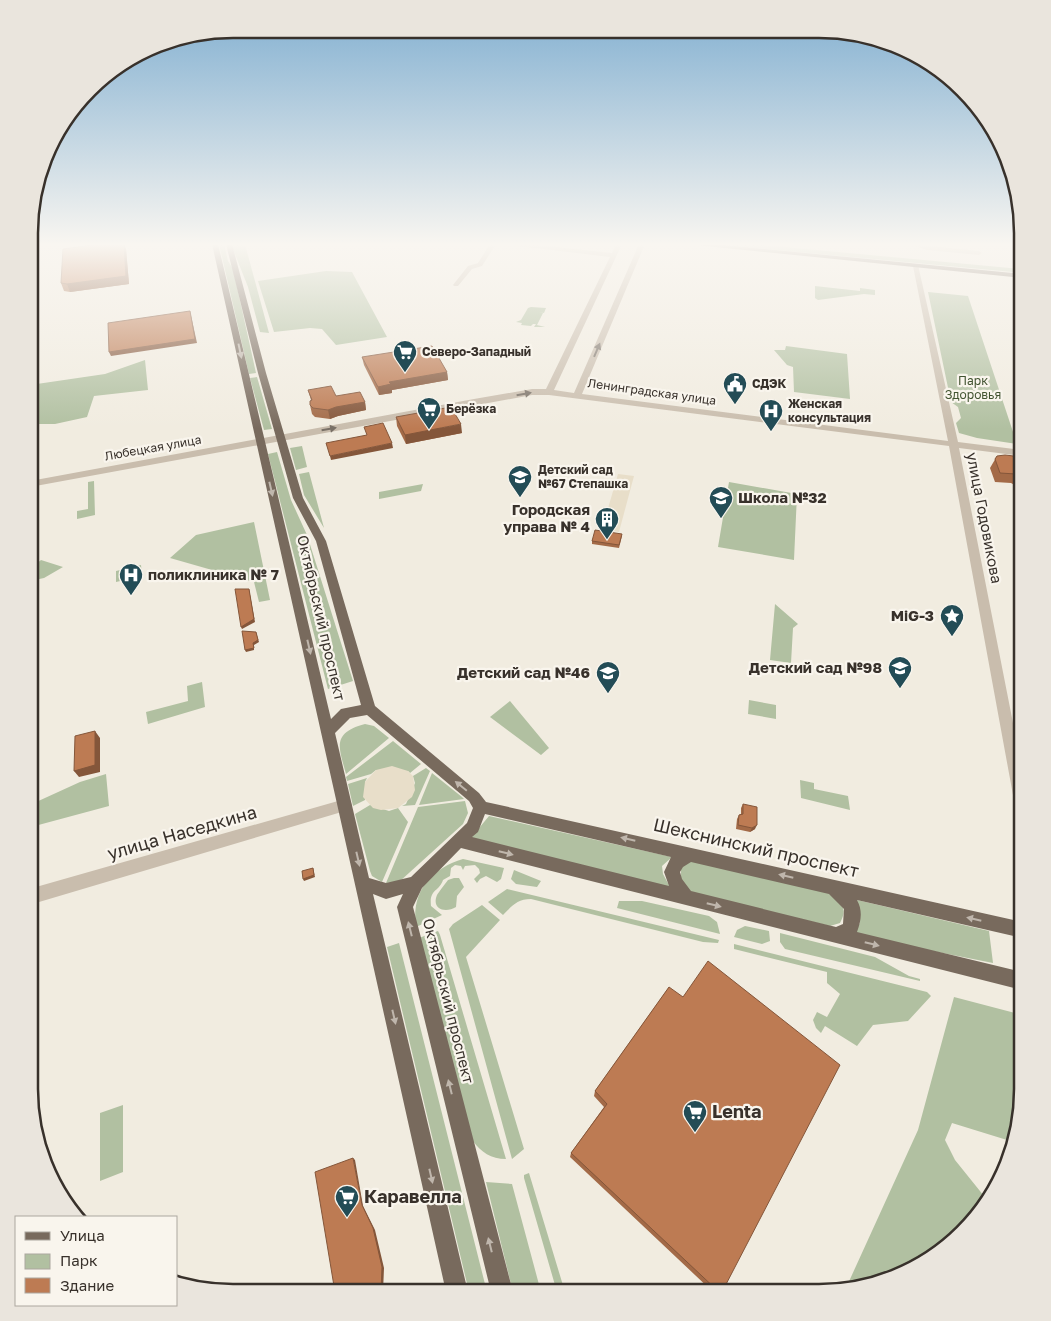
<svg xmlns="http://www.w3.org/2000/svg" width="1051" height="1321" viewBox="0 0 1051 1321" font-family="'Golos Text',sans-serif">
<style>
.green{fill:#b1c0a1}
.plaza{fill:#e8dec9}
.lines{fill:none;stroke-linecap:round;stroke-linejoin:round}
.minor{fill:#c9bdad;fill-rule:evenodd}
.major{fill:#786a5d;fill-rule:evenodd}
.wall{fill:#a36a47}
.shaded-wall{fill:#84563a}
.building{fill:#bd7b53;stroke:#84563a}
.oneway{fill:#797066}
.oneway2{fill:#bfb6ac}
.labels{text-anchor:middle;stroke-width:4.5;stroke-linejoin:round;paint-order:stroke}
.far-poi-label{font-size:12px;font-weight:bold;fill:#38312b;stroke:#f9f5ed;text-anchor:start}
.far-park-label{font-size:12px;fill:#425431;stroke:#f9f5ed}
.far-street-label{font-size:12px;fill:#38312b;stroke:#f9f5ed}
.poi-label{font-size:15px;font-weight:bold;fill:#38312b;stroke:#f9f5ed;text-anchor:end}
.street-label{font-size:15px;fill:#38312b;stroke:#f9f5ed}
.near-street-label{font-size:18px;fill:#38312b;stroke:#f9f5ed}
.near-poi-label{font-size:18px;font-weight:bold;fill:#38312b;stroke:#f9f5ed;text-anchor:start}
.rim{fill:none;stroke:#38312b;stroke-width:2.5}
</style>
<rect width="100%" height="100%" fill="#f1ece0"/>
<path class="green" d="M219,244H224L228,261L233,269L256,373L249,374Z
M231,244H245L246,248L269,333L260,332L248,287Z
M713,244H751L1022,269V273Z
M326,271L352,272L387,337L336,345L322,329L310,328L274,332L258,281Z
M815,286L860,291V288L875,290V295L864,294L818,300L815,298Z
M928,292L968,296L1017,444L977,438L959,433L956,423L961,418L958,407L951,402Z
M531,307L546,308L544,313L539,312L543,313L537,325L545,327H534L536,324H533L531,326L521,325L522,323L516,322L521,320L528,308Z
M786,346L847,354L850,399L794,392L793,367L787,365L774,350H785Z
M145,360L148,390L94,396L87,417L55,424H30V385L105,374Z
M257,377L272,429L264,430L250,378Z
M302,446L307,467L296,470L290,448Z
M277,452L291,500L307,535L353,681L328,689L268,454Z
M309,472L324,528L304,495L299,474Z
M94,481L95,515L77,519V511L88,509V482Z
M729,482L797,494L794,560L718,547Z
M423,484L421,491L379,499V492Z
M254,522L270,600L259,602L254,582L170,558L196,535Z
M41,560L63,567L44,578L30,581V569Z
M141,565L142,576L116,582V571Z
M775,604L798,624L793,628L791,663L770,660Z
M202,682L205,707L148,724L146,712L188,701L187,686Z
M749,700L776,705V719L748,714Z
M510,701L549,748L541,755L490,717Z
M365,724L374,726L389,738L346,774C339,748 331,733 365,724Z
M393,741L421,764L410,773L408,771L376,770L371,774L347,781L346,777Z
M426,768L430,771L415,805L402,806L406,804L415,783L413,776Z
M432,773L462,797L464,799L419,805Z
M106,774L109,806L31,827L34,803L80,782Z
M367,778L365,782V800L353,806L348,784Z
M800,780L814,783V789L848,796L850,810L801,798Z
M465,801L468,813L463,824L399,882L386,883L418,807Z
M370,805L389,811L398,808L408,822L382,882L372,876L370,871L355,814Z
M489,816L672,857L662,866L663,874L670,887L470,839Z
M463,859L504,868L501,879L497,882L486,876L480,879L477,883L474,879L480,873L479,869L475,865L465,866L463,870L461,866L455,865L451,868L450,876L443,880C439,892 429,889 431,906L442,915L416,927C411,892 430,869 463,859Z
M691,860L831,893C842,903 848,908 840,923L830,926L688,892L681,880V867Z
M514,870L541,881L537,887L516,884L511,879Z
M454,878H459L464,887L457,896L456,907C446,913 431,910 437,895C438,893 445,884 448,880Z
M507,889L719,940L718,943L703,942L531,899C517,899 512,906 503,915L488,902Z
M857,900L989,931L993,963L852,935L860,923Z
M619,901H642L709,916L717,922L720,934L617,908Z
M482,905L500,920L466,957L524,1149L512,1159L449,929L453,924Z
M745,926L769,931L770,941L762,944L734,937L737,930Z
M438,931L440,935L506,1159C491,1159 481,1152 473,1141L419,938Z
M780,933L875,957L909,976L920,979V981L785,949L780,942Z
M399,943L487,1292H469L387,947Z
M734,944L927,992L931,996L908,1021L873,1025L857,1046L825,1026L821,1033L816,1028L813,1020L817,1012L827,1017L840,994L827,983V972L734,949Z
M954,997L1015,1013L1022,1019C1022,1074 1026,1125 1001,1176L1007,1140L952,1123L945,1140L955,1160L988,1201L920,1265L846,1288L918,1130Z
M123,1105V1172L100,1181V1113Z
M529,1173L565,1292H557L524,1178V1175Z
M486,1182L512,1184L541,1292H513Z"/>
<path class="plaza" d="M618,474L634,476L619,532L602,529Z
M392,766L408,771L413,776L415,790L412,797L398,808L381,810L373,808L363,797L365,782L376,770Z"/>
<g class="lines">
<path class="minor" d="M490,244H496L482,266L472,269L458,286H454L453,285L468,266L478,263Z
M502,244H528L612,253L616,244H622L554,390L574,393L639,244H645L582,394L948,441L913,266L918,265L958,442L1022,450V456L959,448L1022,769V812L1017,811L1015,806L949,446L549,395H532L30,487V481L474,399L532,389H546L610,257Z
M910,244L979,251L982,253L979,255L927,250Z
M345,799L350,801L352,805L350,809L345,811L29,905V889Z"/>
<path class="major" d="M212,244H218L331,719L341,709L361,705L316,541L293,498L258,373L226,244H232L266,373L303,498L326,541L375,706L479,793L486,802L1022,922V938L857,900C863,911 861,921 857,932L1022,972V990L461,848L422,888L413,907L513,1292H491L397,907L403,894L386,899L373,894L468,1292H446ZM367,715L469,801L473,808L467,823L411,877L386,883L369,878L335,733L350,718ZM485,814L671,857L664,872L669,886L472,837L478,832ZM691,862L829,894L844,909L843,924L836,927L691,891L682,879L680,872L683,867Z
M686,244H713L1022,274V278Z"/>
</g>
<path class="wall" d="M126,249L129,284L70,292L64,291L61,283Z
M362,357L447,372L448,380L392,390V393L379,395L364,365Z
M308,390L336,396L365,402L366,410L338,416L330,419L315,417L312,414L310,405L311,400Z
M396,417L462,433L406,444L397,426Z
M997,456L1022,457V483L1018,487L1011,483L995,482L990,468Z
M622,536L619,548L592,544V541Z
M743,804L755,829L750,832L736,829L737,819L739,815L741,814V808Z
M669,987L722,1292H713L570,1157L571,1153L604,1107L594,1096L595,1091Z"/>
<path class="shaded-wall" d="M124,244L126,249L129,284L70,292L67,284Z
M190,311L197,343L111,356L109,352Z
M447,372L448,380L392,390V393L379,395L378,387L389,382Z
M365,402L366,410L338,416L330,419L328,410L336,407Z
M461,424L462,433L406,444L405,435Z
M392,443L393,448L331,460L330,456Z
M249,589L255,622L242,629L241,627Z
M256,632L259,642L254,645V650L246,652L245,650L253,643Z
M95,731L100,738V772L79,777L74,771Z
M757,825L755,829L750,832L752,828Z
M313,868L315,877L304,881L303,879Z
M353,1158L355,1160L363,1206L375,1230L384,1268L383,1292H381L362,1205Z"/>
<path class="building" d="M100,244H124L126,276L67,284L61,283L63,249Z
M190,311L195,339L109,352L108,323Z
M432,346L447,372L389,382L391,384L378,387L362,357Z
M331,386L336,396L360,392L365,402L336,407L328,410L313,408L310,405V401L312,400L308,390Z
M451,407L461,424L405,435L396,417Z
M383,423L392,443L330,456L326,443L367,435L364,427Z
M1005,455L1022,457V477L1016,474L1000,473L995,459L997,456Z
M595,530L622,534L619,545L592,541Z
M235,589H249L254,619L241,627Z
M242,631L256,632L258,640L253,643L254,648L245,650Z
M95,731V765L74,771L75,736Z
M743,804L757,807V825L752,828L738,825L739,815L743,814Z
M313,868L314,875L303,879L302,871Z
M708,961L840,1065L722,1292H719L571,1153L607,1104L595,1091L669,987L683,997Z
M353,1158L362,1205L373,1228L382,1267L381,1292H335L315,1172Z"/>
<defs><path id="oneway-solid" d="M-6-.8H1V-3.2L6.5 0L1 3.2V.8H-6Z" transform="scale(1.25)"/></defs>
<g class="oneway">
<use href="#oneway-solid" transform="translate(597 350) rotate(-67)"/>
<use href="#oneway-solid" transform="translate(524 394) rotate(-10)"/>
<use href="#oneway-solid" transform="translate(329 429) rotate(-10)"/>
</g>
<g class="oneway2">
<use href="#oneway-solid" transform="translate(240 351) rotate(78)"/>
<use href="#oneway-solid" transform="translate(271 489) rotate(77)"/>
<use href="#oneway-solid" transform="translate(309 647) rotate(77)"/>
<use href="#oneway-solid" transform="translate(461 786) rotate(-141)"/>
<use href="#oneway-solid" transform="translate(628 839) rotate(-167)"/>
<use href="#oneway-solid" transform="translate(506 853) rotate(14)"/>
<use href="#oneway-solid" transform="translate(358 859) rotate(77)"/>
<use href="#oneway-solid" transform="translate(786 876) rotate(-167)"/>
<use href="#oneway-solid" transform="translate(714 905) rotate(14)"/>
<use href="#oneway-solid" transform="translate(974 919) rotate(-167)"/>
<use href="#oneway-solid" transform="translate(410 929) rotate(-104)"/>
<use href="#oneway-solid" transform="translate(872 944) rotate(14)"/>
<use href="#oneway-solid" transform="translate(394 1017) rotate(77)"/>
<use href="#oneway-solid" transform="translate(450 1087) rotate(-104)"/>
<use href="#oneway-solid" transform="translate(431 1176) rotate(77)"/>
<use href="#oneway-solid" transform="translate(490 1245) rotate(-104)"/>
</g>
<linearGradient id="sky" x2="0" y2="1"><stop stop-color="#7faed0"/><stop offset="0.57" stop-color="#f9f6f1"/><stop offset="1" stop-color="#f9f6f1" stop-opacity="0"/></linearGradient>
<rect width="1051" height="429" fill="url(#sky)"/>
<defs>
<g id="supermarket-pin" transform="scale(1.25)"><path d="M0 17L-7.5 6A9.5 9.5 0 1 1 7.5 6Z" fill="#234c56" stroke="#f9f5ed"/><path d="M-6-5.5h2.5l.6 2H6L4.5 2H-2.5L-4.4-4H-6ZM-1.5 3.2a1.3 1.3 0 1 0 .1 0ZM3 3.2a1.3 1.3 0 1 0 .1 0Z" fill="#fff"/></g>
<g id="civic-pin" transform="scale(1.25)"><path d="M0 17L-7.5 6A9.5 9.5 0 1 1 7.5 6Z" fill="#234c56" stroke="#f9f5ed"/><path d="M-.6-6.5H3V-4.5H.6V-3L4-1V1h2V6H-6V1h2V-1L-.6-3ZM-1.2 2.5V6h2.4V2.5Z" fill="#fff"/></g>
<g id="hospital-pin" transform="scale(1.25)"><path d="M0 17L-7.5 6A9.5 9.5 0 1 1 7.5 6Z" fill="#234c56" stroke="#f9f5ed"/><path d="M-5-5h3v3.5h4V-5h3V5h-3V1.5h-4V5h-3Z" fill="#fff"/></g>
<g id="school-pin" transform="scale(1.25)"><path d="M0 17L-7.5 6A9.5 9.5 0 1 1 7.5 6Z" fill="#234c56" stroke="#f9f5ed"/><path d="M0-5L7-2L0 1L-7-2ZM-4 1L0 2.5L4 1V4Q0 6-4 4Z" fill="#fff"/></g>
<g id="building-pin" transform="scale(1.25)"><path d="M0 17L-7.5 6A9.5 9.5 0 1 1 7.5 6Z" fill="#234c56" stroke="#f9f5ed"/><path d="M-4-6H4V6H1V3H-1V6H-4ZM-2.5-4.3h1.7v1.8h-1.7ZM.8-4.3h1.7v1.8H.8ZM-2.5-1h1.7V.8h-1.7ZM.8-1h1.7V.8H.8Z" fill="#fff"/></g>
<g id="sight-pin" transform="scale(1.25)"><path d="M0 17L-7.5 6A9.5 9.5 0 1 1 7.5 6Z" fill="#234c56" stroke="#f9f5ed"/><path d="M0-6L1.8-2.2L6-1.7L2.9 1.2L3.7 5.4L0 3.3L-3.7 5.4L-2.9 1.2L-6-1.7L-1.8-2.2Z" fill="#fff"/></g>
</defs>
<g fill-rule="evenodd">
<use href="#supermarket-pin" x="405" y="352"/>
<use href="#civic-pin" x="735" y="384"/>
<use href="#supermarket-pin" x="429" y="409"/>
<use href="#hospital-pin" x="771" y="411"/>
<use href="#school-pin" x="520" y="477"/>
<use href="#school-pin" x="721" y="498"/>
<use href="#building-pin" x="607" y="519"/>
<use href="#hospital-pin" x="131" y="575"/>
<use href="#sight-pin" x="952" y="616"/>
<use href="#school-pin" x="900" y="668"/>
<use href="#school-pin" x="608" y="673"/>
<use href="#supermarket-pin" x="695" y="1112"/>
<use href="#supermarket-pin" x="347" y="1197"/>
</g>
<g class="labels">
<g class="far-poi-label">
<text x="422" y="356">Северо-Западный</text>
<text x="752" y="388">СДЭК</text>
<text x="788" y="408">Женская<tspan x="788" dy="14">консультация</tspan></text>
<text x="446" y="413">Берёзка</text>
<text x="538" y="474">Детский сад<tspan x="538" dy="14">№67 Степашка</tspan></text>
</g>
<g class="far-park-label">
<text x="973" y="385">Парк<tspan x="973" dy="14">Здоровья</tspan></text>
</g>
<g class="far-street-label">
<text transform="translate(652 392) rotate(8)" y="4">Ленинградская улица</text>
<text transform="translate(153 448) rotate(-10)" y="4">Любецкая улица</text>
</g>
<g class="poi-label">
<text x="738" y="503" text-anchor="start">Школа №32</text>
<text x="590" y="515">Городская<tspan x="590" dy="17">управа № 4</tspan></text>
<text x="148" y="580" text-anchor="start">поликлиника № 7</text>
<text x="934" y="621">MiG-3</text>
<text x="882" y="673">Детский сад №98</text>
<text x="590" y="678">Детский сад №46</text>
</g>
<g class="street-label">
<text transform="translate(984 518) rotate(79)" y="5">улица Годовикова</text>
<text transform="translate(321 618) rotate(77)" y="5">Октябрьский проспект</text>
<text transform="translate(448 1001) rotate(76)" y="5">Октябрьский проспект</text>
</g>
<g class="near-street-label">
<text transform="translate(182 833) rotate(-16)" y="6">улица Наседкина</text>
<text transform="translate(756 848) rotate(13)" y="6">Шекснинский проспект</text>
</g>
<g class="near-poi-label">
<text x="712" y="1118">Lenta</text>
<text x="364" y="1203">Каравелла</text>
</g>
</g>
<path d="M0 0H1051V1321H0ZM233 38H819A195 195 0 0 1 1014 233V1089A195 195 0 0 1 819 1284H233A195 195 0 0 1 38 1089V233A195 195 0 0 1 233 38Z" fill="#eae5dd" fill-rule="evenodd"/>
<path class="rim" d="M233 38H819A195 195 0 0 1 1014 233V1089A195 195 0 0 1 819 1284H233A195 195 0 0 1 38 1089V233A195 195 0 0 1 233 38Z"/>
<rect x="15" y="1216" width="162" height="90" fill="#f9f5ed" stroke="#aca79f"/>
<rect x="25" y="1232" width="25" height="8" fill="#786a5d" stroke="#aca79f"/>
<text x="60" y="1241" font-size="15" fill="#38312b">Улица</text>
<rect x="25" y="1254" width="25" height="15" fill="#b1c0a1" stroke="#aca79f"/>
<text x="60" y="1266" font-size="15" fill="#38312b">Парк</text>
<rect x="25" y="1278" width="25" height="15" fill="#bd7b53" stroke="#aca79f"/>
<text x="60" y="1291" font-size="15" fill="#38312b">Здание</text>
</svg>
